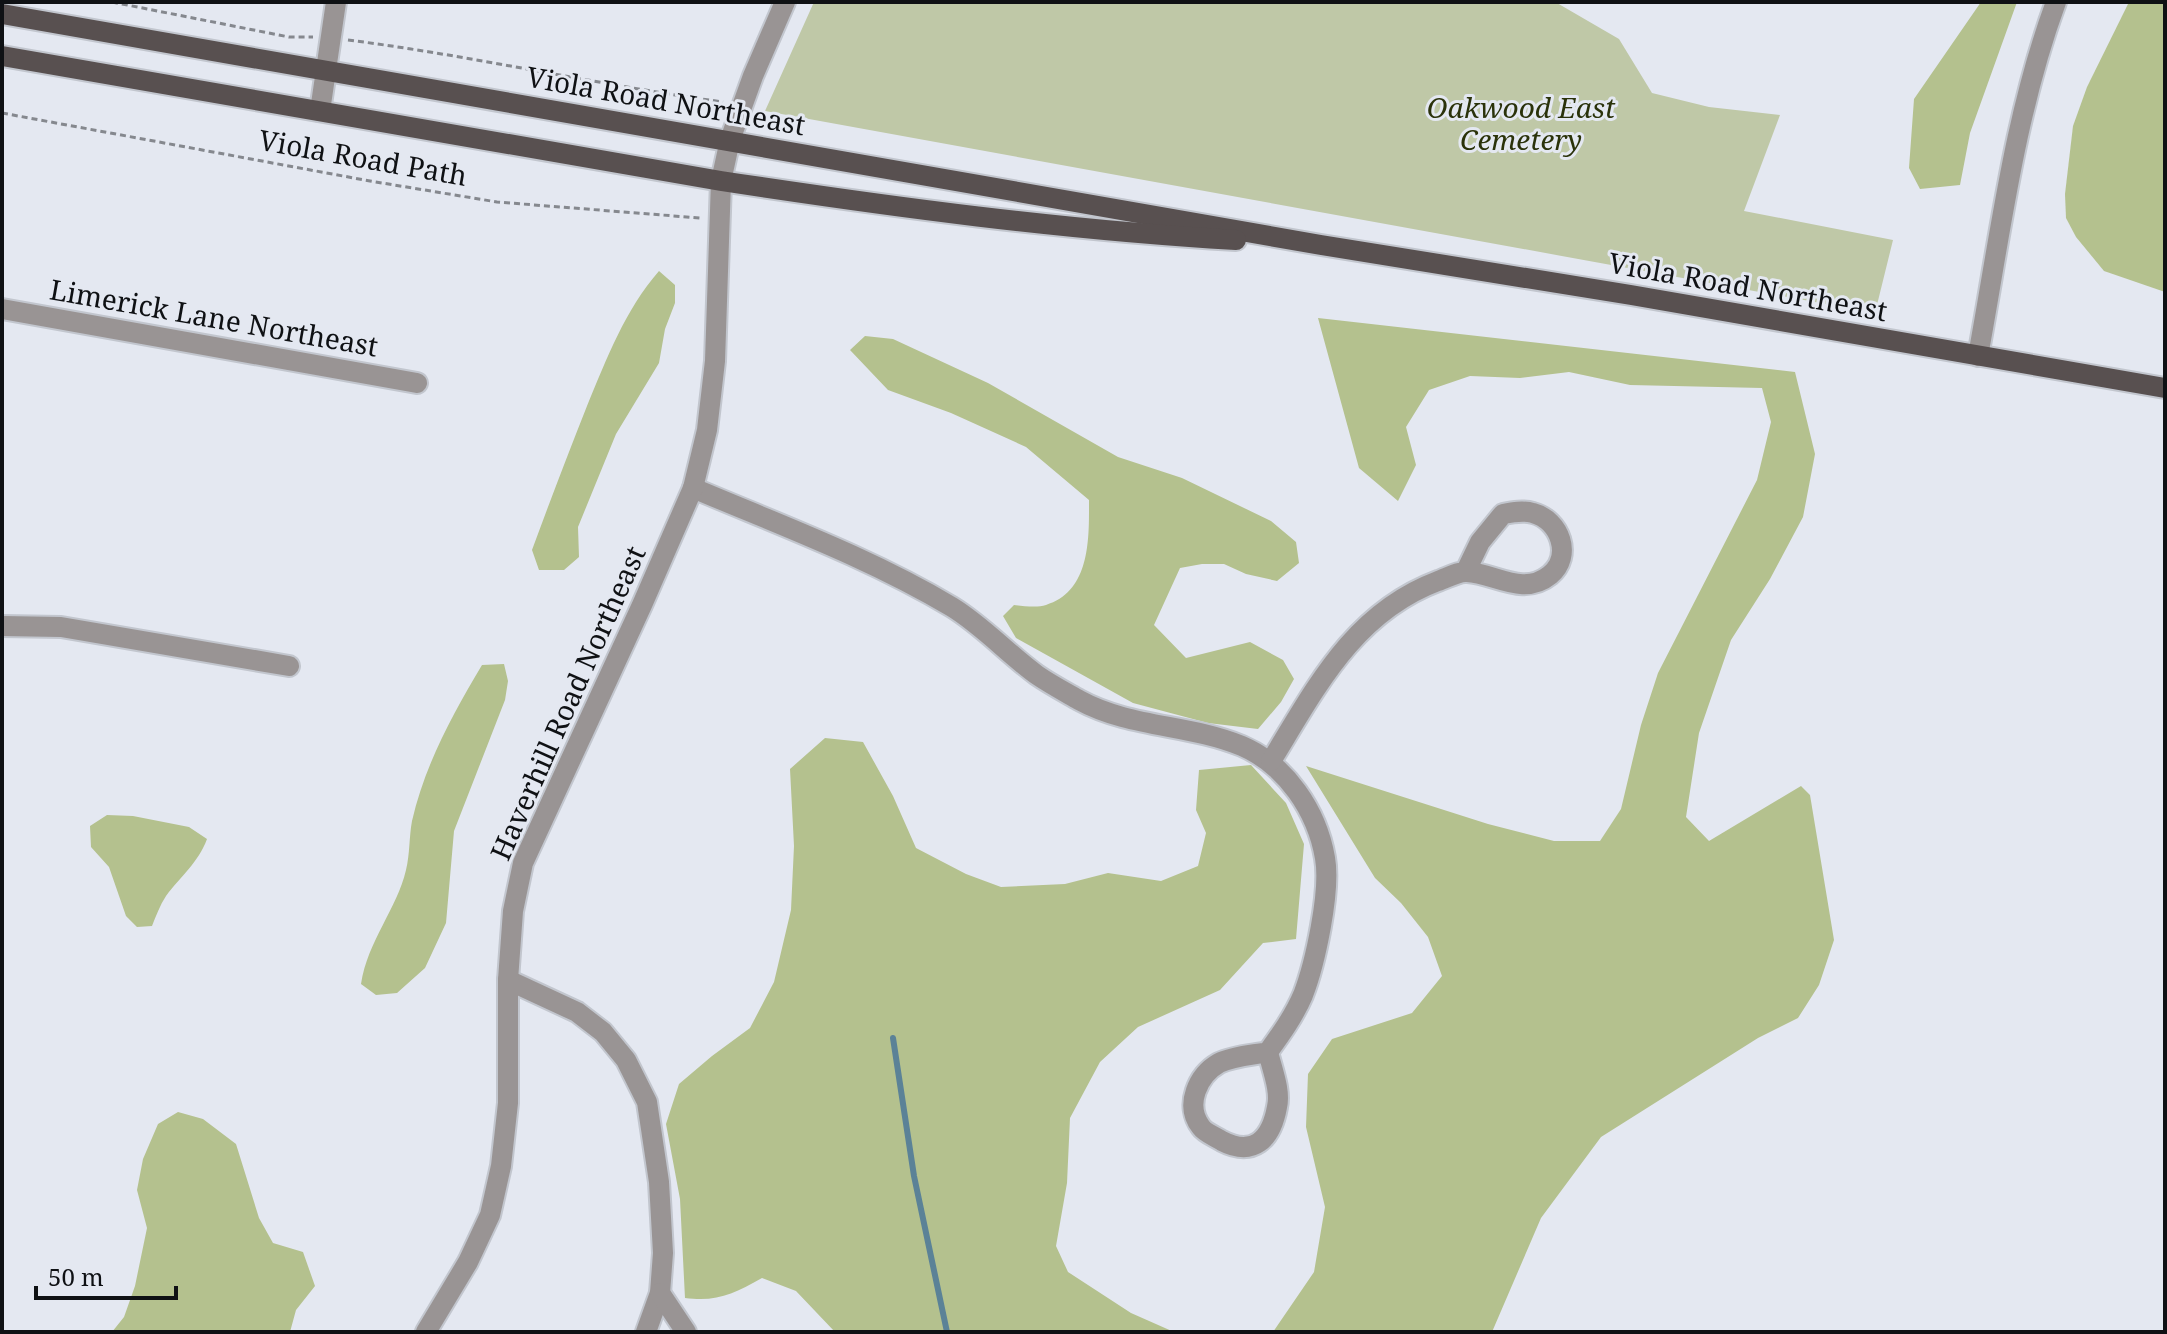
<svg xmlns="http://www.w3.org/2000/svg" width="2167" height="1334" viewBox="0 0 2167 1334" font-family="'Noto Serif',serif">
  <rect width="100%" height="100%" fill="#e4e8f1"/>
  <!-- green -->
  <path fill="#bfc8a7" d="M814,2L1557,3L1619,39L1652,93L1709,107L1780,115L1744,211L1893,240L1875,313L765,111Z"/>
  <!-- forest -->
  <g fill="#b4c18e">
    <path d="M1981,2H2017L1970,133L1960,185L1920,189L1909,168L1914,99Z"/>
    <path d="M2129,2H2165V292L2104,271L2076,237L2066,218L2065,194L2073,126L2087,87Z"/>
    <path d="M659,271L675,285V303L665,329L659,363L616,434L578,527L579,557L564,570H539L532,550C550,501 568,454 587,406C607,358 625,310 659,271Z"/>
    <path d="M1318,318L1795,372L1815,454L1803,517L1770,579L1731,640L1699,733L1686,817L1709,841L1801,786L1810,795L1834,940L1819,985L1798,1018L1758,1038L1601,1137L1541,1218L1492,1332H1273L1314,1272L1325,1207L1306,1127L1308,1074L1332,1039L1412,1013L1442,976L1428,937L1401,903L1375,878L1306,766L1488,824L1554,841H1600L1621,809L1641,725L1658,673L1757,480L1771,422L1762,388L1630,385L1569,372L1520,378L1470,376L1429,390L1406,427L1416,465L1398,501L1359,468Z"/>
    <path d="M865,336L893,339L988,383L1118,457L1182,478L1271,521L1296,542L1299,563L1277,581L1246,574L1224,564H1202L1180,568L1154,625L1186,658L1250,642L1283,660L1294,679L1281,702L1258,729L1208,723L1133,703L1016,638L1003,616L1014,605C1024,606 1037,608 1046,605C1091,591 1089,538 1089,500L1026,447L951,413L888,390L850,350Z"/>
    <path d="M504,664L508,681L505,700L454,831L446,923L425,968L397,993L376,995L361,984C368,940 397,909 406,870C410,854 409,837 412,821C425,764 453,714 482,665Z"/>
    <path d="M825,738L863,742L893,796L916,848L966,874L1001,887L1065,884L1108,873L1161,881L1198,866L1206,833L1196,810L1199,770L1251,765L1286,803L1304,844L1296,939L1263,943L1220,990L1138,1027L1100,1062L1070,1118L1067,1183L1056,1246L1068,1272L1131,1313L1174,1332H835L796,1291L762,1278C733,1294 718,1302 685,1298L680,1199L666,1124L679,1084L712,1056L750,1028L774,982L791,910L794,846L790,769Z"/>
    <path d="M107,815L133,816L189,827L207,839C198,863 181,876 166,896C160,905 156,916 152,926L137,927L126,916L109,867L91,847L90,826Z"/>
    <path d="M178,1112L203,1119L236,1144L259,1218L273,1243L303,1252L315,1286L296,1310L290,1332H112L124,1317L135,1286L147,1228L137,1190L143,1159L158,1124Z"/>
  </g>
  <g fill="none" stroke-linecap="round" stroke-linejoin="round">
    <!-- stream -->
    <path stroke="#5b8297" stroke-width="6" d="M893,1038L914,1176L947,1332"/>
    <!-- minor casing -->
    <g stroke="#c2c6ce" stroke-width="24">
      <g id="minor">
        <path d="M320,111L336,2"/>
        <path d="M2,309L417,383"/>
        <path d="M1978,356C2000,237 2014,116 2056,2"/>
        <path d="M693,488C780,525 870,558 952,607C983,626 1008,654 1037,675C1050,684 1065,692 1079,700C1130,728 1189,724 1242,746C1286,765 1317,811 1325,858C1331,891 1315,964 1303,995C1294,1016 1281,1034 1268,1052C1253,1055 1233,1056 1219,1063C1198,1075 1184,1105 1201,1127C1205,1133 1216,1137 1222,1141C1253,1157 1271,1140 1277,1107C1281,1091 1272,1069 1268,1052"/>
        <path d="M2,626L61,627L289,666"/>
        <path d="M1271,761C1316,688 1353,613 1438,581C1447,578 1459,571 1467,572C1494,573 1523,597 1550,575C1573,556 1560,520 1533,513C1523,510 1513,512 1503,514L1480,542L1466,571"/>
        <path d="M508,980L577,1012L603,1032L626,1060L647,1102L659,1182L663,1253L660,1293L646,1332"/>
        <path d="M660,1293L686,1332"/>
        <path d="M426,1332L468,1262L490,1215L501,1166L508,1103V980L513,911L523,863L642,605L693,488L707,430L715,361L721,181L730,140L753,76L785,2"/>
      </g>
    </g>
    <!-- major casing -->
    <g stroke="#c2c6ce" stroke-width="24">
      <g id="major">
        <path d="M2,14L1321,245L1631,295L2165,388"/>
        <path d="M2,56L721,181C892,207 1063,230 1236,240"/>
      </g>
    </g>
    <!-- path -->
    <g stroke="#85888e" stroke-width="3" stroke-dasharray="6 4" stroke-linecap="butt">
      <path d="M112,2L289,37H313"/>
      <path d="M348,40C474,56 598,85 723,102"/>
      <path d="M2,113L370,181L497,202L700,218"/>
    </g>
    <!-- minor -->
    <use href="#minor" stroke="#999494" stroke-width="20"/>
    <!-- major -->
    <use href="#major" stroke="#585050" stroke-width="20"/>
  </g>
  <g text-anchor="middle" stroke-width="6" stroke-linejoin="round" paint-order="stroke">
    <!-- street labels -->
    <g font-size="28" fill="#0f1114" stroke="#e4e8f1">
      <text transform="translate(666 101) rotate(10)" y="10">Viola Road Northeast</text>
      <text transform="translate(363 158) rotate(10)" y="10">Viola Road Path</text>
      <text transform="translate(1748 287) rotate(10)" y="10">Viola Road Northeast</text>
      <text transform="translate(214 318) rotate(10)" y="10">Limerick Lane Northeast</text>
      <text transform="translate(568 703) rotate(-66)" y="10">Haverhill Road Northeast</text>
    </g>
    <!-- park labels -->
    <g font-size="28" font-style="italic" fill="#2a320a" stroke="#e4e8f1">
      <text x="1521" y="118">Oakwood East<tspan x="1521" dy="32">Cemetery</tspan></text>
    </g>
  </g>
  <!-- border -->
  <rect width="2167" height="1334" fill="none" stroke="#0f1114" stroke-width="8"/>
  <!-- scale -->
  <path d="M36 1286v12h140v-12" fill="none" stroke="#0f1114" stroke-width="4"/>
  <text x="48" y="1286" font-size="24" fill="#0f1114" stroke="#e4e8f1" stroke-width="6" paint-order="stroke">50 m</text>
</svg>
